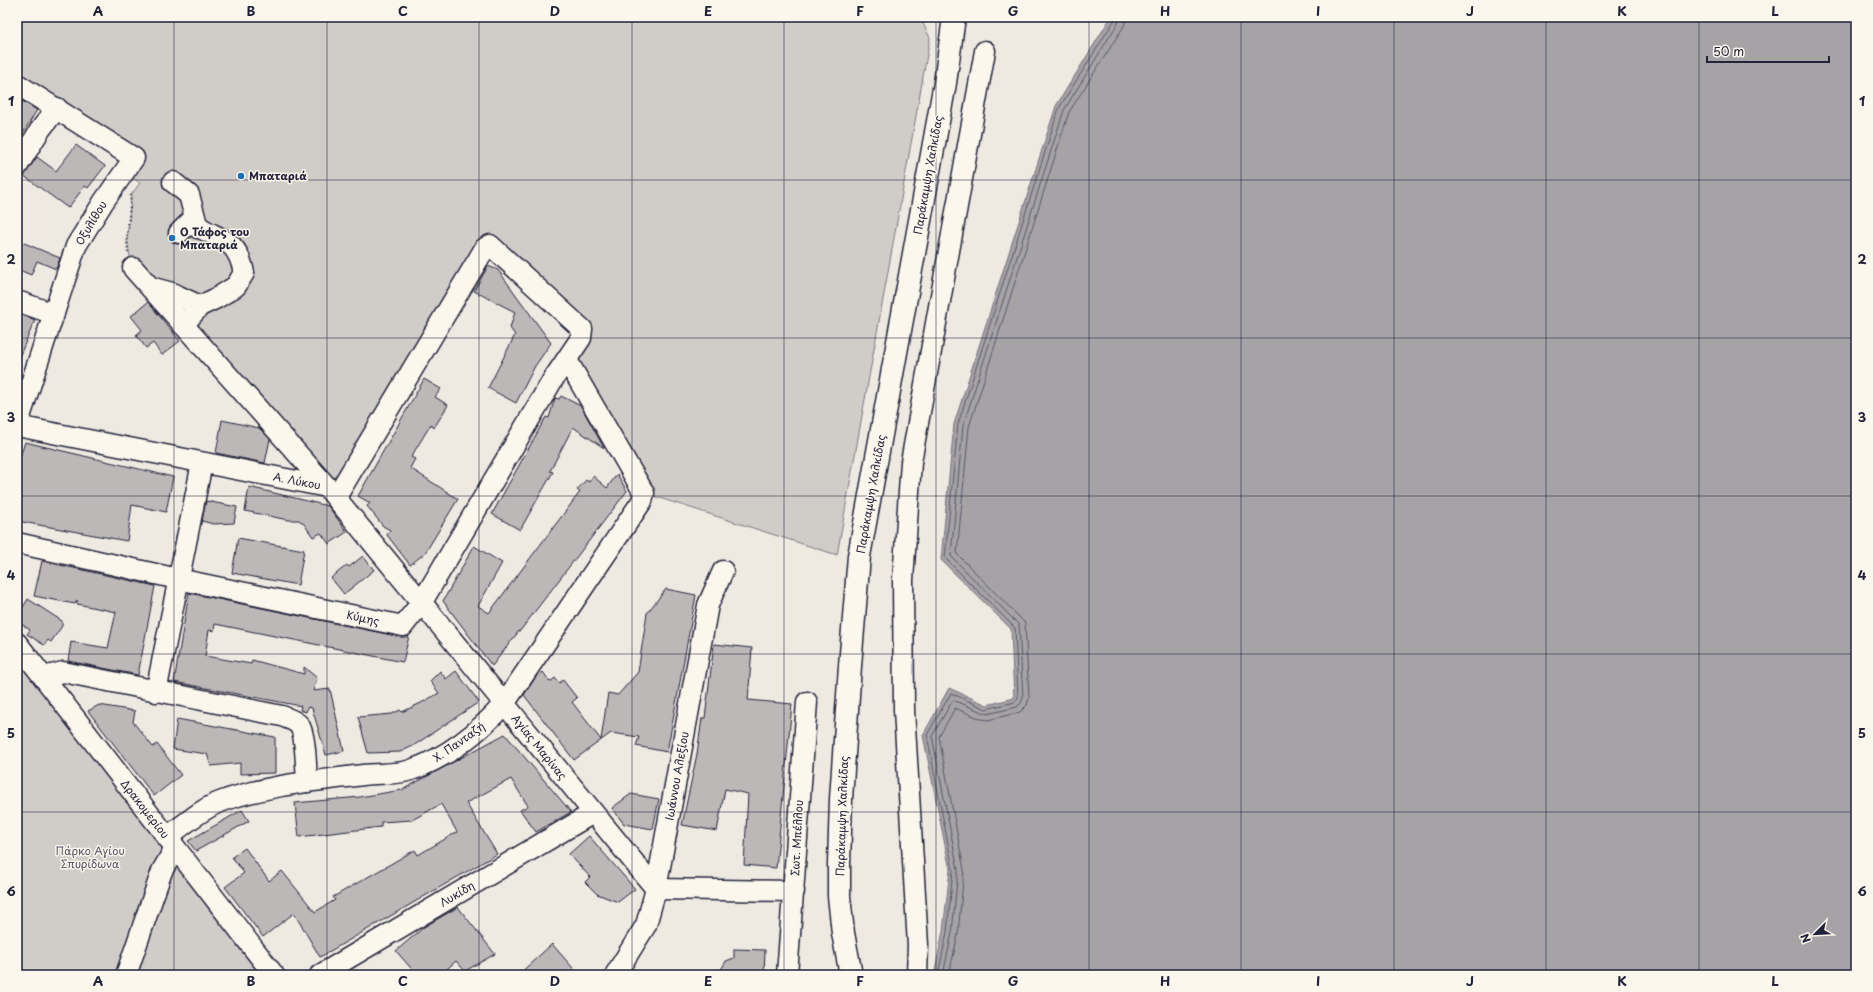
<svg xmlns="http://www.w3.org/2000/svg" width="1873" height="992" viewBox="0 0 1873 992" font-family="'Playpen Sans',sans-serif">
  <rect width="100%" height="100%" fill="#eeeae2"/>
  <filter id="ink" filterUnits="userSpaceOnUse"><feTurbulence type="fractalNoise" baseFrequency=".025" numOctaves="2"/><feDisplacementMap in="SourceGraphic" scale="8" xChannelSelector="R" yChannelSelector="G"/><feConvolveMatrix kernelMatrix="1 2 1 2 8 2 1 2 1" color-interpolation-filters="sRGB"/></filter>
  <g filter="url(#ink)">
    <!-- green -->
    <g fill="#d0cdc9" stroke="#797882">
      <path d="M18,17H920L930,38L837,555L644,493L567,360L581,339L490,245L336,497L131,262L127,240L131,195L140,183L124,171L134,158L17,84Z"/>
      <path d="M17,643L274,975H17Z"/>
    </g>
    <!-- water -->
    <path fill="#a6a3a7" stroke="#716f7c" d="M1111,17H1856V975H934L943,931L950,870L923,735L949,688L987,705L1014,698L1011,629L941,560L954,424L1056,106Z"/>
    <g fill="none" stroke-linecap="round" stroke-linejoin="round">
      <!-- shore -->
      <g stroke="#575666" stroke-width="1">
        <path d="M938,975L947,932L953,870L927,735L951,693L986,709L1015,702L1018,698L1015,628L945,558L958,424L1059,108L1114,21V17"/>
        <path d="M943,975L952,933L958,870L932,736L953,700L987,714L1017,707L1021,703L1023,698L1019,625L951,556L963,426L1064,110L1118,23L1120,17"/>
        <path d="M949,975L958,934L964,870L939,737L955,708L981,719L988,720L1020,712L1027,705L1029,698L1025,623L957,554L969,427L1069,112L1124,26L1126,17"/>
      </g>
    </g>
    <!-- building -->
    <g fill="#bcb8b8" stroke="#22223b">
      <path d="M17,98L37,110L17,143Z"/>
      <path d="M76,145L105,166L88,188L85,186L68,208L24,176L37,157L56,171Z"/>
      <path d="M17,240L60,258L56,269L37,261L31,275L17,269Z"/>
      <path d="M488,266L498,270L551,343L535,366L516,403L488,388L515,335L510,328L515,312L474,291Z"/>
      <path d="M148,302L180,341L162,355L153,343L146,348L136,335L142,330L131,316Z"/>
      <path d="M17,313L35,320L17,362Z"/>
      <path d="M424,379L441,389L435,397L448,405L434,428L431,424L411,457L415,459L410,468L458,499L425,553L410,565L387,535L390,530L383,526L367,506L370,503L358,496Z"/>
      <path d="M561,396L581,406L604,448L573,427L550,471L553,472L520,530L492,514L546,417L549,418L555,398L559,399Z"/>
      <path d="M222,420L259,428L270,439L265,463L216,453Z"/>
      <path d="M25,442L173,477L166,512L132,505L127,541L17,521V466Z"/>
      <path d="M617,474L627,491L520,631H519L492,666L443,601L474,546L502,563L478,606L489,613L580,492L577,490L586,480L589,482L593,476L607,488Z"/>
      <path d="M249,487L328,506L347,532L329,544L321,533L313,537L304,524L299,520H288L245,511Z"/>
      <path d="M206,501L237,507L234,523L213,524L202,521Z"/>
      <path d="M238,538L304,550L298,585L232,573Z"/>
      <path d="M363,556L374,570L344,594L331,578L347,565L349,567Z"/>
      <path d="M42,561L155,586L138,675L68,661L71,642L108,648L116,612L77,604V600L75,604L34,596Z"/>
      <path d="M666,589L696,595L667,752L636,746L639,737L611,733L574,760L524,695L535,678L543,672L550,682L555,678L559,683L563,680L577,698L572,702L601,740L608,693L618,695L638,672L647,613Z"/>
      <path d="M189,593L401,637L409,636L403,662L215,624L214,631L209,630L205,656L251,664L252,660L304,674V667L317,678L313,691L330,689L344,751L326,755L312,708L308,707L306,712L300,710L301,706L174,682Z"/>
      <path d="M28,599L62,621V626L51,642L48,640L44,645L27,634L30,630L17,621V617Z"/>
      <path d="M714,644L752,648L748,700L792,704L776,868L744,865L748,794L725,789L717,831L682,825L697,754L702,718H705Z"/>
      <path d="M440,671L446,679L456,671L479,702L413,746L400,752L368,753L358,717L392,714L400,710L402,712L421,703L439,693L430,681Z"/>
      <path d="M99,705L135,711L133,722L153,747L157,744L181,775L154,796L88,711Z"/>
      <path d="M177,719L275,737V773L240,774V763L211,766L207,754L173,749Z"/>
      <path d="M505,734L571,812L536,832L520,810L528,806L511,779L466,803L497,854L320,957L294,913L263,937L225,887L244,873L232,857L245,848L269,881L282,871L315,912L335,900L333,897L415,850L418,855L457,832L441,804L412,820L381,822V827L299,837L295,803L360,797L402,790Z"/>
      <path d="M631,794L659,799L653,829L624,824L612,808Z"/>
      <path d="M242,810L249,821L196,851L188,841Z"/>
      <path d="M589,836L635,889L618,902L597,894L585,882L590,877L569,854Z"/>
      <path d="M458,907L495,954L465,971L456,961L440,975H417L396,951L424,927Z"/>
      <path d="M552,944L579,975H518Z"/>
      <path d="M734,949L765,950L764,975H718L726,961L734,958Z"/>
    </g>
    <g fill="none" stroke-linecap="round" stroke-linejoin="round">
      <!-- street casing -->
      <g stroke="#22223b" stroke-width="23">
        <g id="street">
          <path d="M17,84L134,158L104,201L76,246L17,426"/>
          <path d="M17,167L40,130L57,108"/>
          <path d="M173,182L189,195L198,228"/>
          <path d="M179,233L191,221C216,242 236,233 244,273L236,286L217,298L200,306L183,325"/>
          <path d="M133,268L327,487"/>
          <path d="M150,287L172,293L200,306"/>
          <path d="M17,301L54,314"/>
          <path d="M17,426L327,487L656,889L794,891"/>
          <path d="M17,543L178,579L403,626L422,602L552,381L581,338L582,329L490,245L485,248L336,497"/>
          <path d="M17,643L274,975"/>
          <path d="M44,677L63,672L282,716C288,719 295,720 299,725C306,734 306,770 307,782"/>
          <path d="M156,692L202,463"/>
          <path d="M167,837C184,825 201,809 220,802C266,785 315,781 363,775C379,773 397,775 411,770C447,758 480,731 504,704L642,501L644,493L567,360"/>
          <path d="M126,975L162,871L175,848"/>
          <path d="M320,975L593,813"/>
          <path d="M615,975L646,925L656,889L708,605L723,571"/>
          <path d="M787,975L807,702"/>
          <path d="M917,975L918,945L904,710L903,580L911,462L985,51"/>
        </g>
      </g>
      <!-- primary casing -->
      <g stroke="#22223b" stroke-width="25">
        <path id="primary" d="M851,975L843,933L839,896V864L841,799L850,666L859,556L945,83L954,17"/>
      </g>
      <!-- path -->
      <path stroke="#22223b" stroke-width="2.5" stroke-dasharray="1 3" stroke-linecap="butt" d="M128,252L127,240L131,195"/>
      <!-- street -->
      <use href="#street" stroke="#fbf7ec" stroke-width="20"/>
      <!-- primary -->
      <use href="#primary" stroke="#fbf7ec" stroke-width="22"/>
    </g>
  </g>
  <!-- grid -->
  <path fill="none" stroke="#22223b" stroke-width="1" stroke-opacity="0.55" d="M174,17V975M327,17V975M479,17V975M632,17V975M784,17V975M936,17V975M1089,17V975M1241,17V975M1394,17V975M1546,17V975M1699,17V975M17,180H1856M17,338H1856M17,496H1856M17,654H1856M17,812H1856"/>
  <!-- markers -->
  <g fill="#1f6fb2" stroke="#fbf7ec" stroke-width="1.5">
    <circle cx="241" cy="176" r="4"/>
    <circle cx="172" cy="238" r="4"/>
  </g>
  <g text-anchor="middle" stroke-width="3" stroke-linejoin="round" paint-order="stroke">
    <!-- street labels -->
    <g font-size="11" fill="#22223b" stroke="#fbf7ec">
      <text transform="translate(928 175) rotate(-80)" y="4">Παράκαμψη Χαλκίδας</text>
      <text transform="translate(91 223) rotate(-59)" y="4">Οξυλίθου</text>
      <text transform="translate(297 481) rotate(11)" y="4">Α. Λύκου</text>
      <text transform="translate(871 494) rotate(-80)" y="4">Παράκαμψη Χαλκίδας</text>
      <text transform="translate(363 618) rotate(12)" y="4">Κύμης</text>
      <text transform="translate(459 742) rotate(-35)" y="4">Χ. Πανταζή</text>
      <text transform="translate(539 747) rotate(51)" y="4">Αγίας Μαρίνας</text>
      <text transform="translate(677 776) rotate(-80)" y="4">Ιωάννου Αλεξίου</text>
      <text transform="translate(145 809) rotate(52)" y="4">Δρακομερίου</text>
      <text transform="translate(842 816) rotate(-88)" y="4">Παράκαμψη Χαλκίδας</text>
      <text transform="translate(797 838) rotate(-87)" y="4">Σωτ. Μπέλλου</text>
      <text transform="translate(457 894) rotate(-31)" y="4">Λυκίδη</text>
    </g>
    <!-- poi labels -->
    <g font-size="11" font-weight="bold" fill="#22223b" stroke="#fbf7ec" text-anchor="start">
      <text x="249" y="180">Μπαταριά</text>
      <text x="180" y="236">Ο Τάφος του<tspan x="180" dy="13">Μπαταριά</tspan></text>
    </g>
    <!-- park labels -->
    <g font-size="11" fill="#565566" stroke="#fbf7ec">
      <text x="90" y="855">Πάρκο Αγίου<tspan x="90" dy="13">Σπυρίδωνα</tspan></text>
    </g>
  </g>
  <!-- margin -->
  <rect width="1873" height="992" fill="none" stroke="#fbf7ec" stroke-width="44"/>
  <!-- north arrow -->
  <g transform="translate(1815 934) rotate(246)" stroke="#fbf7ec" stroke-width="3" paint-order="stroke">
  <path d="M0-3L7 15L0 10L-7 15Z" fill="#22223b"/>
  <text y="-6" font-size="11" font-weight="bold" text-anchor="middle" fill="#22223b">N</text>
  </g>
  <!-- scale -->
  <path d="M1707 56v6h122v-6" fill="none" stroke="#22223b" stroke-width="2"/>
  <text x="1713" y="56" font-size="12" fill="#22223b" stroke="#fbf7ec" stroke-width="3" paint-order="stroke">50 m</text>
  <rect x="22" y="22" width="1829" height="948" fill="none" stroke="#22223b" stroke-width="1.5"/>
  <g font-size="13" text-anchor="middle" font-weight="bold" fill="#22223b">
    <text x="98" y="16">A</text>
    <text x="251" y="16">B</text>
    <text x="403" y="16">C</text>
    <text x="555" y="16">D</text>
    <text x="708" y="16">E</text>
    <text x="860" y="16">F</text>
    <text x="1013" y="16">G</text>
    <text x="1165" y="16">H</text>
    <text x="1318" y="16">I</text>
    <text x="1470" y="16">J</text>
    <text x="1622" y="16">K</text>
    <text x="1775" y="16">L</text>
    <text x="11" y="106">1</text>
    <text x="1862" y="106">1</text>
    <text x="11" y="264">2</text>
    <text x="1862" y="264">2</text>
    <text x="11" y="422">3</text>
    <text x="1862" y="422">3</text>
    <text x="11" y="580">4</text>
    <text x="1862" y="580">4</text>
    <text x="11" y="738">5</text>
    <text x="1862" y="738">5</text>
    <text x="11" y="896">6</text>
    <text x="1862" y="896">6</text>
    <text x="98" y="986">A</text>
    <text x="251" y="986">B</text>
    <text x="403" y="986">C</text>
    <text x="555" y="986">D</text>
    <text x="708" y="986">E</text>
    <text x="860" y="986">F</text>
    <text x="1013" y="986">G</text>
    <text x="1165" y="986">H</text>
    <text x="1318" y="986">I</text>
    <text x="1470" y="986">J</text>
    <text x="1622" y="986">K</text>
    <text x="1775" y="986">L</text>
  </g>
</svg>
